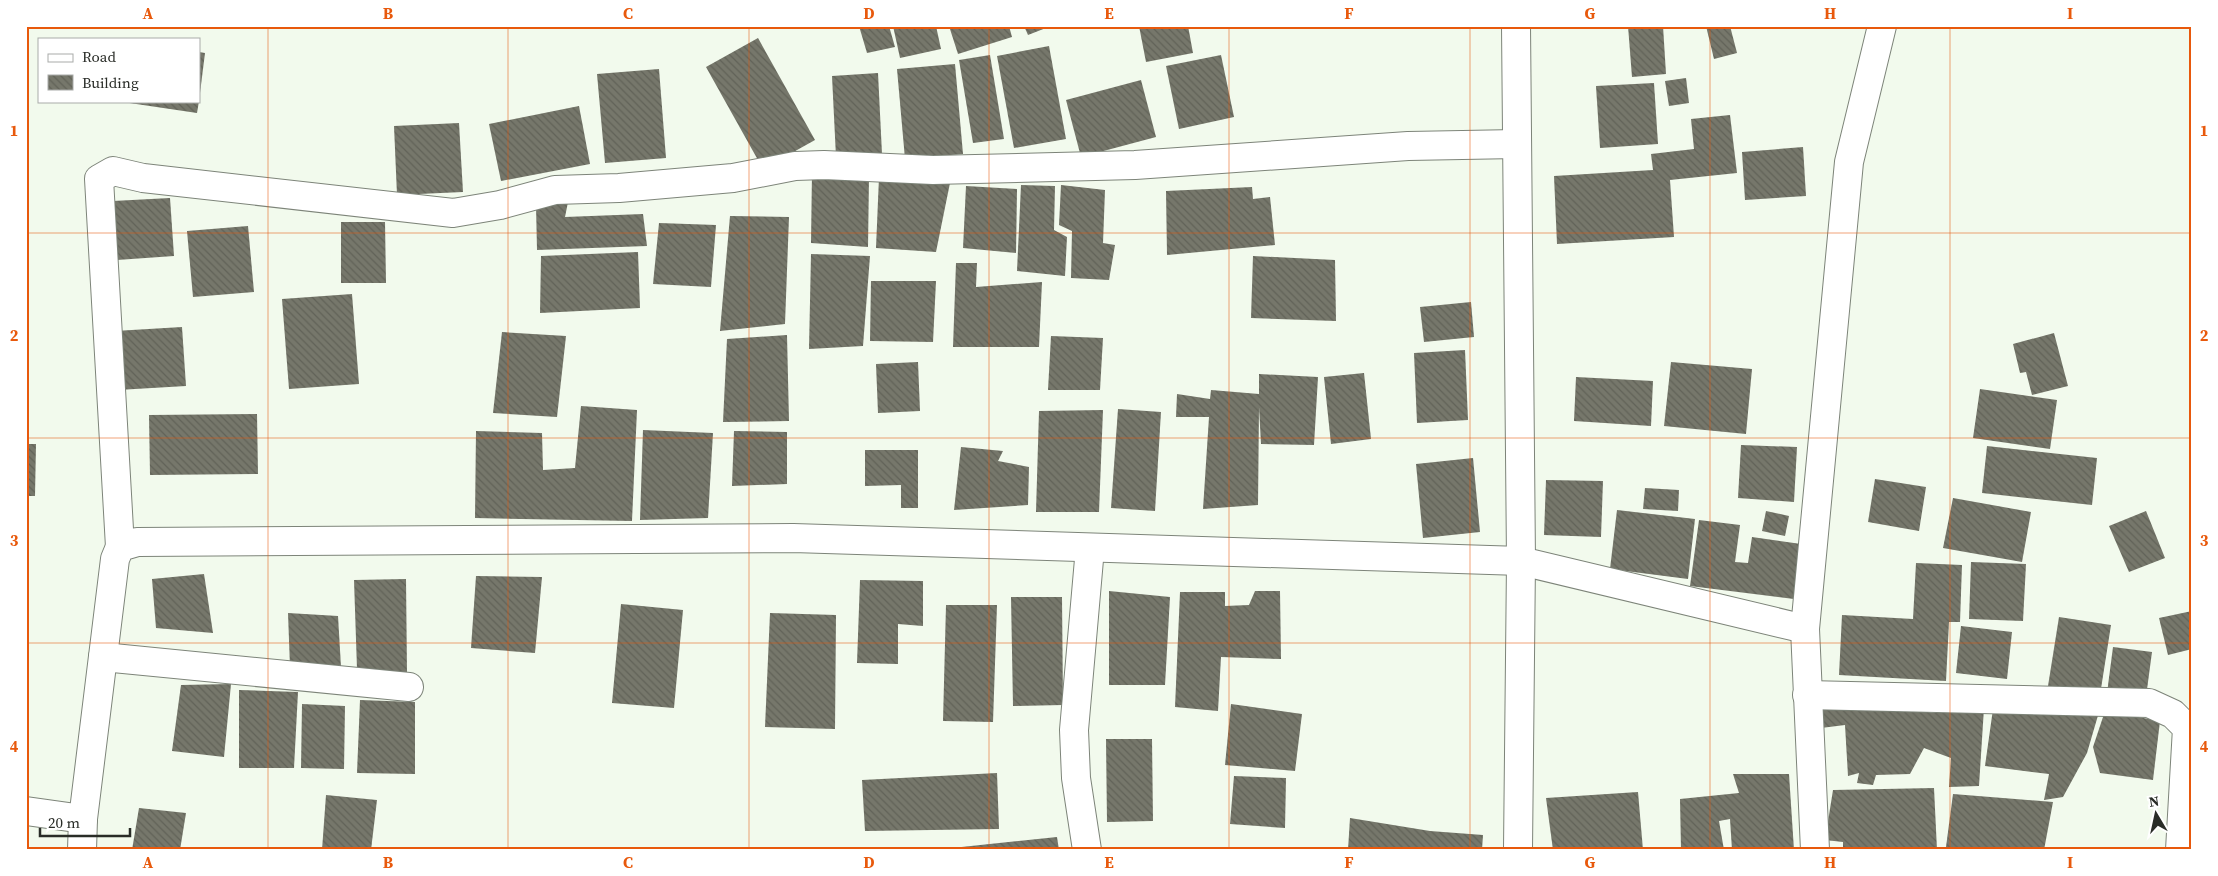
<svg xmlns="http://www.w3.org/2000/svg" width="2218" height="876" viewBox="0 0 2218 876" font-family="'Source Serif 4',serif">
  <defs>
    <pattern id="building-back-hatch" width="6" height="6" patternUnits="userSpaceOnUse" patternTransform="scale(1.25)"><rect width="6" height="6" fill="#76776b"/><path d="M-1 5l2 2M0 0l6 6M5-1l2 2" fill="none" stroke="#616258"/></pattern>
  </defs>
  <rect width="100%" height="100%" fill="#f2faed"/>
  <!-- building -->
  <g fill="url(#building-back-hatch)">
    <path d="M859,26H889L895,47L867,53Z"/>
    <path d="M893,26H936L941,49L900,58Z"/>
    <path d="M949,26H1009L1012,37L958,54Z"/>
    <path d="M1024,26H1051L1028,35Z"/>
    <path d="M1139,26H1188L1193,53L1146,62Z"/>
    <path d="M1628,26H1663L1666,74L1632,77Z"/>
    <path d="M1706,26H1730L1737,53L1714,59Z"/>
    <path d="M758,38L815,140L763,169L706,67Z"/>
    <path d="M1049,46L1066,139L1014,148L997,56Z"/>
    <path d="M199,52L205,53L200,93H199Z"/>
    <path d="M990,55L1004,139L973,143L959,60Z"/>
    <path d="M1221,55L1234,117L1179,129L1166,66Z"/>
    <path d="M955,64L963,154L905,159L897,69Z"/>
    <path d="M659,69L666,158L605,163L597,74Z"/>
    <path d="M878,73L882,154L836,157L832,76Z"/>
    <path d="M1686,78L1689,103L1669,106L1665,81Z"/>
    <path d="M1141,80L1156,137L1081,157L1066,100Z"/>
    <path d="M1654,83L1658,144L1600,148L1596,86Z"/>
    <path d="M116,101H199L197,113Z"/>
    <path d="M579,106L590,164L501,181L489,124Z"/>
    <path d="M1730,115L1737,173L1670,180L1674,237L1557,244L1554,176L1653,170L1651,154L1694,149L1691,119Z"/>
    <path d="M459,123L463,192L397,195L394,126Z"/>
    <path d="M1803,147L1806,196L1745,200L1742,152Z"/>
    <path d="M812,172L869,177L868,247L811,243Z"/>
    <path d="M879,177L951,178L936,252L876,248Z"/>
    <path d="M1021,185L1055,186L1054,230L1067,237L1065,276L1017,271Z"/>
    <path d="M1061,185L1105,190L1103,243L1115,245L1109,280L1071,278L1072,231L1059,225Z"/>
    <path d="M966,186L1017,189L1016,253L963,248Z"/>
    <path d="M1252,187L1253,199L1270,197L1275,245L1167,255L1166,191Z"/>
    <path d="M170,198L174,256L117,260L113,201Z"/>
    <path d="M568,202L565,217L643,214L647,246L537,250L536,205Z"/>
    <path d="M730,216L789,217L785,324L720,331Z"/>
    <path d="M341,222H385L386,283H341Z"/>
    <path d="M659,223L716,225L711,287L653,284Z"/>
    <path d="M248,226L254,292L193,297L187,231Z"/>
    <path d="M638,252L640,308L540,313L541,256Z"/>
    <path d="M811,254L870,256L863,346L809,349Z"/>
    <path d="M1253,256L1335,260L1336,321L1251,318Z"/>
    <path d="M956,263H977L976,287L1042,282L1039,347H953Z"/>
    <path d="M871,281H936L933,342L870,341Z"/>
    <path d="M352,294L359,384L289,389L282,299Z"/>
    <path d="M1471,302L1474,337L1424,342L1420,307Z"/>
    <path d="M182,327L186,386L118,390L115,331Z"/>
    <path d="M502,332L566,336L557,417L493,413Z"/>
    <path d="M2054,333L2068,386L2032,395L2026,372L2020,373L2013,344Z"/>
    <path d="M787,335L789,421L723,422L727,339Z"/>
    <path d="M1051,336L1103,338L1100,390H1048Z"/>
    <path d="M1465,350L1468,420L1417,423L1414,353Z"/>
    <path d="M918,362L920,411L878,413L876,364Z"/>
    <path d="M1671,362L1752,369L1746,434L1664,426Z"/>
    <path d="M1364,373L1371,439L1331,444L1324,377Z"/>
    <path d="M1259,374L1318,377L1314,445L1261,444L1259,407L1258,505L1203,509L1209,417H1176L1177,394L1210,399L1211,390L1259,394Z"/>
    <path d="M1576,377L1653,381L1651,426L1574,421Z"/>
    <path d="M1980,389L2057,400L2050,449L1973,438Z"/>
    <path d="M581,406L637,410L632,521L475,518L476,431L542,433L543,470L575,468Z"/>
    <path d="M1118,409L1161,412L1155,511L1111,508Z"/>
    <path d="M1103,410L1099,512H1036L1039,411Z"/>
    <path d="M257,414L258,474L150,475L149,415Z"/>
    <path d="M643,430L713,433L708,518L640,520Z"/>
    <path d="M734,431L787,432V484L732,486Z"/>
    <path d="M26,444H36L35,496H26Z"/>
    <path d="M1741,445L1797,447L1794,502L1738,498Z"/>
    <path d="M1987,446L2097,458L2092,505L1982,493Z"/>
    <path d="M961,447L1003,451L998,461L1029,467L1028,505L954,510Z"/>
    <path d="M865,450H918V508H901V485L865,486Z"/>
    <path d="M1473,458L1480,532L1423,538L1416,464Z"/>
    <path d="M1875,479L1926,487L1919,531L1868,522Z"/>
    <path d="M1546,480L1603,481L1601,537L1544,535Z"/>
    <path d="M1645,488L1679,490L1678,511L1643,509Z"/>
    <path d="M1953,498L2031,512L2022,562L1943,548Z"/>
    <path d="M1617,510L1695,519L1688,579L1610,569Z"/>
    <path d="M1766,511L1789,516L1785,536L1762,531Z"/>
    <path d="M2146,511L2165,558L2129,572L2109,526Z"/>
    <path d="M1699,520L1740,525L1735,562L1748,563L1752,537L1801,544L1794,599L1690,586Z"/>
    <path d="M1971,562L2026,564L2023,621L1969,619Z"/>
    <path d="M1916,563L1962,565L1960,622H1949L1946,681L1839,675L1842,615L1913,619Z"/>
    <path d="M204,574L213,633L156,628L152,579Z"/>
    <path d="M476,576L542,577L535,653L471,648Z"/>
    <path d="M406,579L407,673L357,669L354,580Z"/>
    <path d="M860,580L923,581V626L898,624V664L857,663Z"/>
    <path d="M1109,591L1170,597L1165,685H1109Z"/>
    <path d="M1255,591H1280L1281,659L1221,657L1218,711L1175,707L1180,592H1225V606L1249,605Z"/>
    <path d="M1011,597H1062L1063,705L1013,706Z"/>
    <path d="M621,604L683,610L674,708L612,703Z"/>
    <path d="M946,605H997L993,722L943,721Z"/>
    <path d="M2192,611V649L2168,655L2159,618Z"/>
    <path d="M288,613L338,616L341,667H290Z"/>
    <path d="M770,613L836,615L835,729L765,727Z"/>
    <path d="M2059,617L2111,625L2100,695L2048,686Z"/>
    <path d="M1961,626L2012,632L2007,679L1956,673Z"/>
    <path d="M2113,647L2152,652L2146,697L2107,693Z"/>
    <path d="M231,684L224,757L172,751L181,685Z"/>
    <path d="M239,690L298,692L294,768H239Z"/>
    <path d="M1823,698L1897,705L1932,713L1984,708L1979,786L1949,787L1951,758L1924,748L1910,774L1876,775L1873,785L1857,783L1859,773L1848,776L1845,725L1821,728Z"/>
    <path d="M360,700L415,702V774L357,773Z"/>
    <path d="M302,704L345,706L344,769L301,768Z"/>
    <path d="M1231,704L1302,714L1295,771L1225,765Z"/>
    <path d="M1993,709L2099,712L2087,753L2063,797L2044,800L2049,774L1985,766Z"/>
    <path d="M2105,711L2160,721L2153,780L2100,773L2093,747Z"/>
    <path d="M1106,739H1152L1153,821L1107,822Z"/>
    <path d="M997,773L999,829L865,831L862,780Z"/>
    <path d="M1733,774H1789L1794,850H1732L1730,819L1719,821L1724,850H1681L1680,799L1739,793Z"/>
    <path d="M1234,776L1286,778L1285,828L1230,824Z"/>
    <path d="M1934,788L1937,850H1843V842L1825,840L1833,790Z"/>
    <path d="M1638,792L1643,850H1553L1546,798Z"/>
    <path d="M1953,794L2053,802L2044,850L1946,847Z"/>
    <path d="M326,795L377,800L371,850H322Z"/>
    <path d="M139,808L186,813L180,850H132Z"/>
    <path d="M1350,818L1430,831L1483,835L1482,850H1348Z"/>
    <path d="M1057,837L1059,850H952V848Z"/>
  </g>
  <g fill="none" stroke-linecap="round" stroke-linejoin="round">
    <!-- street casing -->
    <g stroke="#7d8479" stroke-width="30">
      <g id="street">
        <path d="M1516,26L1521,561L1518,850"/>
        <path d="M120,547L99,179L113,171L143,178L453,213L500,205L555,190L619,188L733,178L795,166L824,165L933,170L1135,165L1408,146L1517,144"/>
        <path d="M1805,629L1849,162L1882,26"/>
        <path d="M103,657L409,687"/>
        <path d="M1807,695L2149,703L2173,714L2187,728L2180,850"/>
        <path d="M26,811L83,819"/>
        <path d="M82,850L83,819L115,559L120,547L137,542L793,538L1521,561L1805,629L1815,850"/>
        <path d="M1087,850L1076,778L1074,730L1090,548"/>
      </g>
    </g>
    <!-- street -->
    <use href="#street" stroke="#fff" stroke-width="28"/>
  </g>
  <!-- grid -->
  <path fill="none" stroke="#e8590c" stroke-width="1" stroke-opacity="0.55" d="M268,26V850M508,26V850M749,26V850M989,26V850M1229,26V850M1470,26V850M1710,26V850M1950,26V850M26,233H2192M26,438H2192M26,643H2192"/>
  <!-- border -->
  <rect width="2218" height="876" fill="none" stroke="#ffffff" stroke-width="55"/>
  <!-- legend -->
  <rect x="38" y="38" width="162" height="65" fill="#ffffff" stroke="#a9aba9"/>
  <rect x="48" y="54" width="25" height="8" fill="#ffffff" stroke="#a9aba9"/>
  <text x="82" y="62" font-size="15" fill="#292c27">Road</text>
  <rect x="48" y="75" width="25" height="15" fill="url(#building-back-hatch)" stroke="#a9aba9"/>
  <text x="82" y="88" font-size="15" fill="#292c27">Building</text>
  <!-- north arrow -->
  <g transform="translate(2156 814) rotate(351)" stroke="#ffffff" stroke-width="4" paint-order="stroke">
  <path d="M0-4L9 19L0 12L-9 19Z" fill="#292c27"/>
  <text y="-8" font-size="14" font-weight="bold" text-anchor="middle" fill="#292c27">N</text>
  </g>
  <!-- scale -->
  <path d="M40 828v8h90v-8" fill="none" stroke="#292c27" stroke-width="2.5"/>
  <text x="48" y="828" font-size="15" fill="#292c27" stroke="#ffffff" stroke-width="4" paint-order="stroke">20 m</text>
  <rect x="28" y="28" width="2162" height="820" fill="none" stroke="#e8590c" stroke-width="2"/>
  <g font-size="16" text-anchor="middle" font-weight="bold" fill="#e8590c">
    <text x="148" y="19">A</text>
    <text x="388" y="19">B</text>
    <text x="628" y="19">C</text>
    <text x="869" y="19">D</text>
    <text x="1109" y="19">E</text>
    <text x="1349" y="19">F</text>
    <text x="1590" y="19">G</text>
    <text x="1830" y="19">H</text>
    <text x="2070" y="19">I</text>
    <text x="14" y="136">1</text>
    <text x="2204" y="136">1</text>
    <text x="14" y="341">2</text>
    <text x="2204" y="341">2</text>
    <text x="14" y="546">3</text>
    <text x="2204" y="546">3</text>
    <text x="14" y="752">4</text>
    <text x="2204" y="752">4</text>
    <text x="148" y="868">A</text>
    <text x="388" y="868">B</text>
    <text x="628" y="868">C</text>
    <text x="869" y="868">D</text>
    <text x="1109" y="868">E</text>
    <text x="1349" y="868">F</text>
    <text x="1590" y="868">G</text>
    <text x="1830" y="868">H</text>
    <text x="2070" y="868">I</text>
  </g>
</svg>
